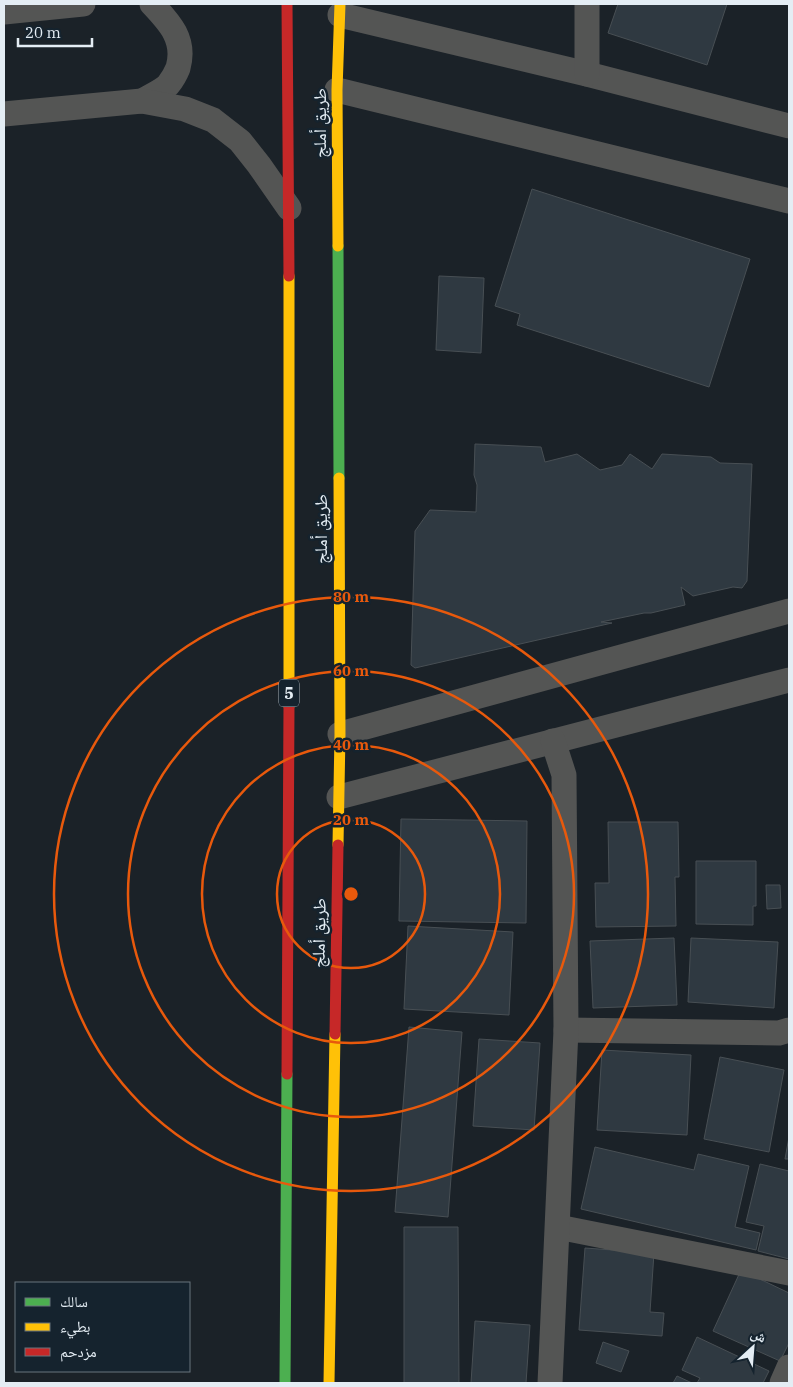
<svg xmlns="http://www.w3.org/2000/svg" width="793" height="1387" viewBox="0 0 793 1387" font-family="'IBM Plex Serif','Noto Naskh Arabic',serif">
  <rect width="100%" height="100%" fill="#1b2228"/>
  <!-- building -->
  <g fill="#2f3941" stroke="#484f54">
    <path d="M618,4H727L707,65L608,33Z"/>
    <path d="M532,189L750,259L709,387L517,325L520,314L495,306Z"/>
    <path d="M439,276L484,278L481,353L436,350Z"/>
    <path d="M475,444L541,447L545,462L577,454L600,470L622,465L630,454L652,469L662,454L711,457L720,463L752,464L747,581L742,588L733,587L693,596L681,587L685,605L651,613H644L601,622L612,623L415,668L411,665L415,531L430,510L476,512L477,485L474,475Z"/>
    <path d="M401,819L527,821L526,923L399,921Z"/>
    <path d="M608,822H678L679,877H675L676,926L596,927L595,883H609Z"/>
    <path d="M696,861H756V906H753V925L696,924Z"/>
    <path d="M766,885H780L781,908L767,909Z"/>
    <path d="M408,926L513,932L509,1015L404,1009Z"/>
    <path d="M674,938L677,1005L593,1008L590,941Z"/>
    <path d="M691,938L778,942L774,1008L688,1002Z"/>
    <path d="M409,1027L462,1032L448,1217L395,1212Z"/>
    <path d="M479,1039L540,1043L534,1130L473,1126Z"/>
    <path d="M602,1050L691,1055L687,1135L597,1130Z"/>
    <path d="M720,1057L784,1070L769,1152L704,1139Z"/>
    <path d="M789,1137V1159H785Z"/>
    <path d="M595,1147L694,1170L698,1154L749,1166L735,1227L760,1233L756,1250L581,1209Z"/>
    <path d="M760,1164L789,1171V1259L758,1251L764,1226L746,1222Z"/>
    <path d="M404,1227H458L459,1383H404Z"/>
    <path d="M585,1248L654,1253L650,1312L664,1313L662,1336L579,1330Z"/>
    <path d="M741,1270L789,1293V1343L780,1361L713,1331Z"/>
    <path d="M475,1321L530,1325L526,1383H471Z"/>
    <path d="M697,1337L769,1371L763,1383H697L700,1378L682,1370Z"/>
    <path d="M603,1342L629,1351L621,1372L596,1363Z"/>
    <path d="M677,1376L692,1383H673Z"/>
  </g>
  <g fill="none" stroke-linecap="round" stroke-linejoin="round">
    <!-- street -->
    <g stroke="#545554" stroke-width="25">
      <path d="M4,12L83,4"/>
      <path d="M340,15L587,74L789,126"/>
      <path d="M587,74V4"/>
      <path d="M337,90L789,201"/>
      <path d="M142,101C150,96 162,91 168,85C172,80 176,73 178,68C186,40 170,23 152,4"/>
      <path d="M4,114L142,101L185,109L213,120L240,141L259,165L289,208"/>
      <path d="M340,734L789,611"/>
      <path d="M339,797L789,680"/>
      <path d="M566,1030L779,1033L789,1030"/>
      <path d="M558,1227L789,1273"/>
      <path d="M550,1383L566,1030L564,775L553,741"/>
      <path d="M782,1383L789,1367"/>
    </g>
    <!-- fast -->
    <g stroke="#4caf50" stroke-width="11">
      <path d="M338,246L339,478"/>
      <path d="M285,1383L287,1074"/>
    </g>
    <!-- slow -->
    <g stroke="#ffc107" stroke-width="11">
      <path d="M338,246L337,90L340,4"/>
      <path d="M289,276V706"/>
      <path d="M338,845L340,734L339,478"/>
      <path d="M329,1383L335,1034"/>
    </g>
    <!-- jam -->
    <g stroke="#c62828" stroke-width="11">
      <path d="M287,4L289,276"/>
      <path d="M335,1034L338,845"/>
      <path d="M287,1074L289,706"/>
    </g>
  </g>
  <!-- distance rings -->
  <g fill="none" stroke="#e8590c" stroke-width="2.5">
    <circle cx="351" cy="894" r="74"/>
    <circle cx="351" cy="894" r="149"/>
    <circle cx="351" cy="894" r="223"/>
    <circle cx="351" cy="894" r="297"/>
  </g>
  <g text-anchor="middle" stroke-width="5" stroke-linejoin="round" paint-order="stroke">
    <!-- shield labels -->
    <rect fill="#15232e" stroke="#a6b0b9" stroke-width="1" x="279" y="679.5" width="20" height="27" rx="4"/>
    <g font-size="16" font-weight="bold" fill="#e4edf4">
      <text x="289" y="699">5</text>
    </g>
    <!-- street labels -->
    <g font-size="18" fill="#e4edf4" stroke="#15232e">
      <text transform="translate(320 123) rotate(-90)" y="6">طريق أملج</text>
      <text transform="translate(321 529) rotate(-90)" y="6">طريق أملج</text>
      <text transform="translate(319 933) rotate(-89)" y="6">طريق أملج</text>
    </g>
  </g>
  <circle cx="351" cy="894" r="8" fill="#e8590c" stroke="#15232e" stroke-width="2.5"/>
  <g font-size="15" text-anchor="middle" font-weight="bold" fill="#e8590c" stroke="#15232e" stroke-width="5" stroke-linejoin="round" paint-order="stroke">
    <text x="351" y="602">80 m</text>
    <text x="351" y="676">60 m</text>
    <text x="351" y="750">40 m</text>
    <text x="351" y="825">20 m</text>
  </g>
  <!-- border -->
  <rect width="793" height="1387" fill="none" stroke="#e4edf4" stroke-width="10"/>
  <!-- legend -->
  <rect x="15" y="1282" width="175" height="90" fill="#15232e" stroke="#68747d"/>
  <rect x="25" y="1298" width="25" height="8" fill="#4caf50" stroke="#68747d"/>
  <text x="60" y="1307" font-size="15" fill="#e4edf4">سالك</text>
  <rect x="25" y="1323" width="25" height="8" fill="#ffc107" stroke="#68747d"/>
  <text x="60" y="1332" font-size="15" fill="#e4edf4">بطيء</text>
  <rect x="25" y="1348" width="25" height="8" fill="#c62828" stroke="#68747d"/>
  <text x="60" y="1357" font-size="15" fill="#e4edf4">مزدحم</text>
  <!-- north arrow -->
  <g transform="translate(753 1347) rotate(26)" stroke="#15232e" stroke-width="4" paint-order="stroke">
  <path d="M0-4L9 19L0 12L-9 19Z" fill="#e4edf4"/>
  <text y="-8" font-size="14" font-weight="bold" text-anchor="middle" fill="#e4edf4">ش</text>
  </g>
  <!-- scale -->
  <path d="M18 38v8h74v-8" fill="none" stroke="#e4edf4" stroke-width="2.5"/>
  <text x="25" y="38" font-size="15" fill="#e4edf4" stroke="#15232e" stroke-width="4" paint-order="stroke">20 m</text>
</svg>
